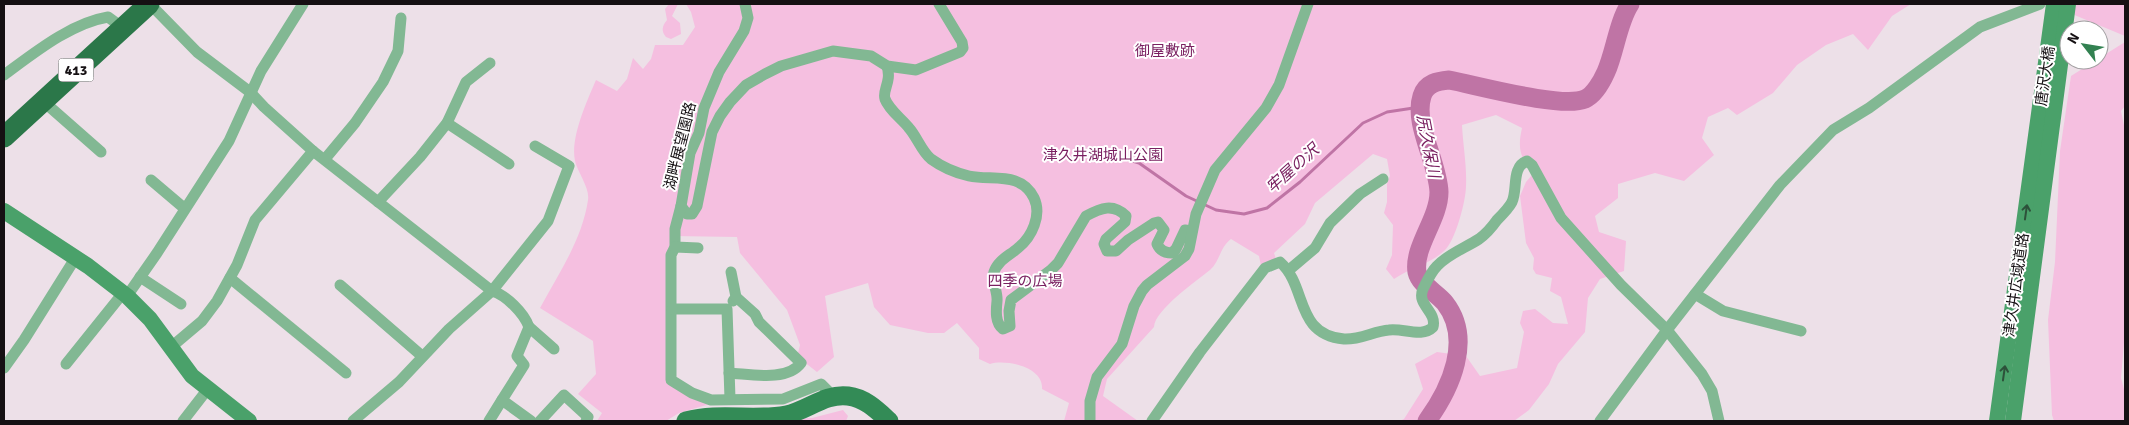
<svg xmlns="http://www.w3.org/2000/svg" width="2129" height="425" viewBox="0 0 2129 425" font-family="Signika,'Noto Sans JP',sans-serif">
  <rect width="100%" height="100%" fill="#ede0e8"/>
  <!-- green -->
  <g fill="#f5bfe0">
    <path d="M669,4H678L672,16L680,23L681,34L671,39L666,37C661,31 662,26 667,20L665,9Z"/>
    <path d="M686,4H1911L1892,16L1868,50L1853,34L1826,45L1797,65L1773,93L1737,115L1728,108L1708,117L1702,138L1714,155L1684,181L1655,173L1618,184V198L1595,216L1599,232L1626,241L1624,271L1600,279L1588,298L1585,332L1558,364L1549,384L1529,410L1514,421H1400L1404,419L1423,389L1415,364L1437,352L1466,356L1480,376L1517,368L1524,332L1520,323L1523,311L1535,309L1553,323L1568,324L1561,297L1550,291L1552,278L1536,274L1533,269L1534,258L1526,243L1520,196L1526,182L1532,175C1521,156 1517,150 1522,128L1496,115L1462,125C1463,145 1467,166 1466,186C1466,201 1455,242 1444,251C1430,264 1410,268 1394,279L1386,269L1392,255L1393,225L1384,213L1387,202V184L1390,176L1387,159L1373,154L1315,203L1305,224L1274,253L1276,259L1261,266L1259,256L1231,239C1220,247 1220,261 1210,270C1196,281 1155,310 1154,327L1107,379L1103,396L1138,421H1064L1069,403L1042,389C1044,367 1006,359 990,364L979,359V348L957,323L944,333H928L890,325L874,307L868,283L825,296L834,357L817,372L799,358L798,353L800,345L787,310L740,253L737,237L672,236L667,382L710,404L679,413L666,421H597L602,413L578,394L596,374L593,341L540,308C559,273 582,240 588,200C590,188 578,173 575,161C570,138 587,101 596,80L617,91L627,79L633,58L643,69L651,59L655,45H683L695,27L691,12Z"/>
    <path d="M2075,4H2125V36L2072,14Z"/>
    <path d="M2125,42V106L2121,111L2125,130V331L2121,378L2125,393V421H2054L2052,415L2048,320L2055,262L2060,151L2071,76Z"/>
    <path d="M843,410L848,416L846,421H741L812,418Z"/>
  </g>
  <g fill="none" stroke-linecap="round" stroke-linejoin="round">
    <!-- stream -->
    <path stroke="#bf74a5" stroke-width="3" d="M1096,150L1139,163L1186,196L1216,210L1244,214L1267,208L1300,182L1363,123L1387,112L1420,107"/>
    <!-- river -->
    <path stroke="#bf74a5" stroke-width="19" d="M1427,421C1451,388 1473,339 1445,303C1437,293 1420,285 1417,272C1413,247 1439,219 1439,192C1438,162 1413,124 1422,96C1426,83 1438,81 1449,80C1476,85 1562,109 1585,99C1594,95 1602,81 1606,72C1615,52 1618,22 1630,4"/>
    <!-- street -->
    <g stroke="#82b893" stroke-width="11">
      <path d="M150,4L197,52L250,92L264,107L313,151L492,291C506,295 524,313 529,327L517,356L524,365L502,400L531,421"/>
      <path d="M745,4L748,18L744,31L719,72L704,108L699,133L690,153L681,206L687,214H692L697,206L712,132L720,116L730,102L746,85L765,74L781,66L833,51L871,56L887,66L916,70L960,52L963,48L962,42L939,4"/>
      <path d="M887,66C892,82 882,90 885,99C889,110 902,119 909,128C917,137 922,152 931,159C942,167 956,173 969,176C992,181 1021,171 1034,198C1042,215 1032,237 1018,248C1009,256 998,260 994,272C991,281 998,291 997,301C996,311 995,323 1003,329L1010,326L1009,311L1011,300L1051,270L1058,263L1086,216C1101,208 1113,203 1126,216L1125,222L1106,239L1104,244L1107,251H1116L1128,240L1154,223L1158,222L1164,230L1157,244C1160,251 1165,253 1172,253L1176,249L1185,230L1192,231"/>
      <path d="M4,75C34,53 71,23 108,17L123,28"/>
      <path d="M43,101L101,152"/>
      <path d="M447,123L509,164"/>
      <path d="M325,159L355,123L383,82L398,51L401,18"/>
      <path d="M151,180L184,208"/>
      <path d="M378,202L420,157L447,123L466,82L490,63"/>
      <path d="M681,206L675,229V247L671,255V380L692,393L711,400L783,399L821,384L833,396"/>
      <path d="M675,247L698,248"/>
      <path d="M1289,270L1315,248L1330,223L1360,194L1383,179"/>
      <path d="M731,272L736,297L733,301"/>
      <path d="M140,277L181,304"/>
      <path d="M230,278L346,373"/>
      <path d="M340,285L422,356"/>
      <path d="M1695,294L1723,311L1801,331"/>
      <path d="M127,296L157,253L229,141L261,71L303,4"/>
      <path d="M672,309H727L730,399"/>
      <path d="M529,327L554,349"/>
      <path d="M170,348L202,321L217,301L237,265L255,220L313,151"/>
      <path d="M66,364L123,293"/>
      <path d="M4,368L24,340L76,257"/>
      <path d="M729,373C750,374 787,382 801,363L759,322L755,314L736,297"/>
      <path d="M183,421L207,390"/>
      <path d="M353,421L399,382L449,329L492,291L548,221L569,166L535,146"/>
      <path d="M489,421L502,400"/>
      <path d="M540,421L564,395L588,417L586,421"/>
      <path d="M1090,421V401L1097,377L1122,344L1134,306L1142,291L1147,285L1185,256L1189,249L1196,214L1215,170L1266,108L1279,85L1308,4"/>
      <path d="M1152,421L1200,352L1265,268L1280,262C1308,287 1294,334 1344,339C1360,340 1374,331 1389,330C1404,328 1422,338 1433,327C1437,311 1416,305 1423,289C1427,281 1431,272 1437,266C1448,254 1465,248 1479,239C1486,234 1492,227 1497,220C1502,215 1509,208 1512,202C1518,189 1511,167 1527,161L1532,165L1561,218L1621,285L1667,330L1702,374L1712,391L1719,421"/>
      <path d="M1600,421L1667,330L1780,185L1833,130L1869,108L1980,27L2040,4"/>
    </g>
    <!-- secondary -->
    <g stroke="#4aa16a" stroke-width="16">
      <path d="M4,211L88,266L127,296L150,319L192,376L249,421"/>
      <path d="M1997,421L2054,4"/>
      <path d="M2013,421L2068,4"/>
    </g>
    <!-- primary -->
    <path stroke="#338b56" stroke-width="19" d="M686,421C720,412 753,421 786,415C807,411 825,393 848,396C865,398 877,410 889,421"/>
    <!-- highway -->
    <path stroke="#2b7749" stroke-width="21" d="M4,137L149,4"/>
  </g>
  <!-- one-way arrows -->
  <defs><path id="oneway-shaft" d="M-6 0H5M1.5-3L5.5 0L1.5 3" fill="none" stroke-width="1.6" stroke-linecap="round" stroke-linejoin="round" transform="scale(1.25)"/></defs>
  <g stroke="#2d513a">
    <use href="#oneway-shaft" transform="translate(2026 212) rotate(-82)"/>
    <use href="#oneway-shaft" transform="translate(2004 373) rotate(-82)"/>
  </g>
  <g text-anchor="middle" stroke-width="4" stroke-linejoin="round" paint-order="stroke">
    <!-- shield labels -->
    <rect fill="#fff" stroke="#5b585a" stroke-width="1" x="58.5" y="58.5" width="35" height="23" rx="4"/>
    <g font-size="14" font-weight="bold" fill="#151013">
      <text x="76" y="75">413</text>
    </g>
    <!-- park labels -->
    <g font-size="15" fill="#7a2061" stroke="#fff">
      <text x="1165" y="56">御屋敷跡</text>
      <text x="1103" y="160">津久井湖城山公園</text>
      <text x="1025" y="286">四季の広場</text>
    </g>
    <!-- street labels -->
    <g font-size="15" fill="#151013" stroke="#fff">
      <text transform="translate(2045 76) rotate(-82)" y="5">唐沢大橋</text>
      <text transform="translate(680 146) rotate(-76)" y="5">湖畔展望園路</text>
      <text transform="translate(2016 285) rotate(-82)" y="5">津久井広域道路</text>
    </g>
    <!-- water labels -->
    <g font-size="16" font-style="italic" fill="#792060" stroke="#fff">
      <text transform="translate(1429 146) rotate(79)" y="6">尻久保川</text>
      <text transform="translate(1292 168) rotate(-42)" y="6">牢屋の沢</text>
    </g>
  </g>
  <!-- border -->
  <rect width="2129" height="425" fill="none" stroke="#151013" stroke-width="10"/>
  <!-- north arrow -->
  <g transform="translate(2084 45) rotate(301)"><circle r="24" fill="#ffffff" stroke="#a19fa1"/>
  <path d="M0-4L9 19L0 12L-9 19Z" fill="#328151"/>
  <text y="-8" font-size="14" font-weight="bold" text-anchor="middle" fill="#151013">N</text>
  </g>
</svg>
